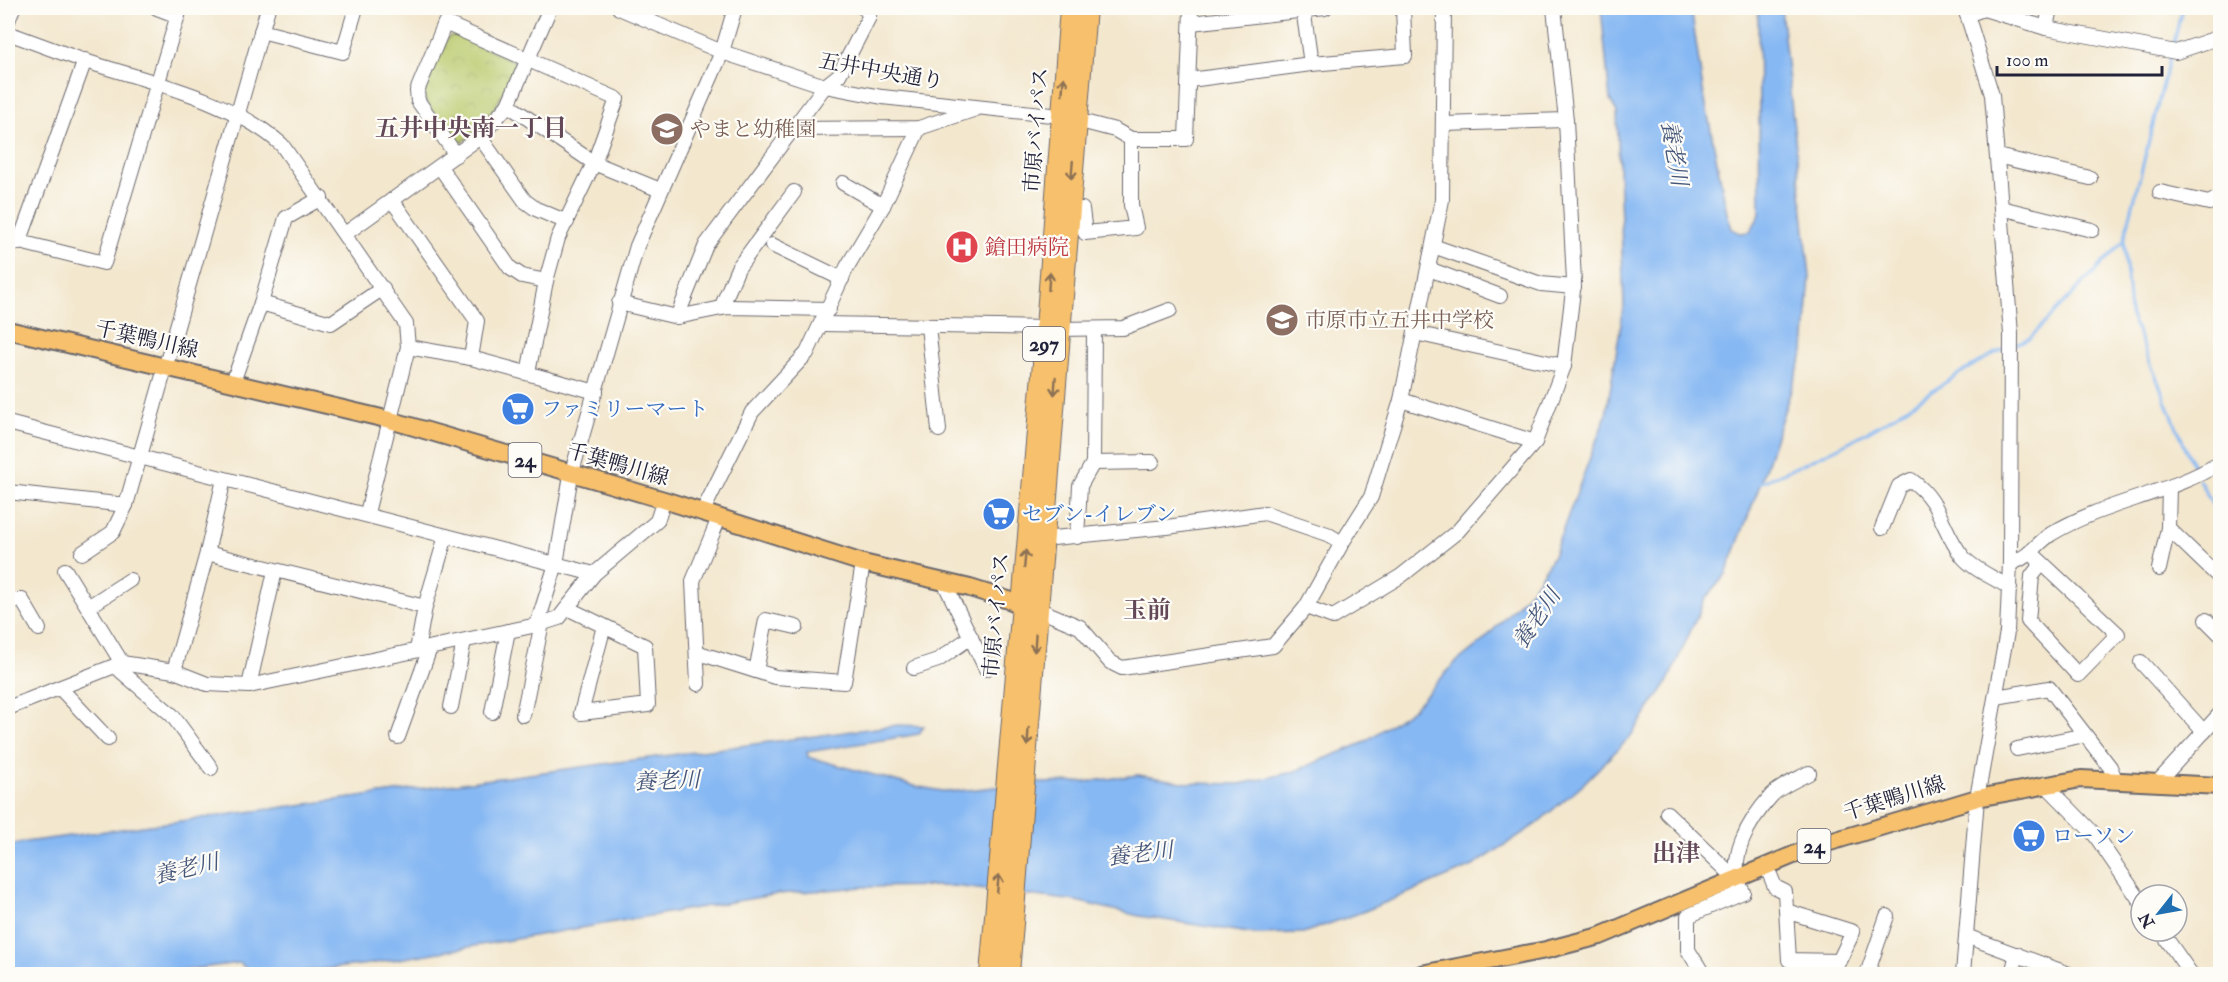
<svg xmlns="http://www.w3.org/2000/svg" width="2228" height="982" viewBox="0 0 2228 982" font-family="'IM FELL Double Pica','Noto Serif JP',serif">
  <defs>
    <pattern id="park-crowns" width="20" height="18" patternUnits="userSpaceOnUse" patternTransform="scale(1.5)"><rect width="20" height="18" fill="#baca6d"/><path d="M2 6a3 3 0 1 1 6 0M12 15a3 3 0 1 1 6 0" fill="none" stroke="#a0ad5f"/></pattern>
  </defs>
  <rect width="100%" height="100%" fill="#fdfcf7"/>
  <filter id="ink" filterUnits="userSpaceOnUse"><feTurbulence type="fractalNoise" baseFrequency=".0167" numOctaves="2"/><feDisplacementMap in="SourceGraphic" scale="12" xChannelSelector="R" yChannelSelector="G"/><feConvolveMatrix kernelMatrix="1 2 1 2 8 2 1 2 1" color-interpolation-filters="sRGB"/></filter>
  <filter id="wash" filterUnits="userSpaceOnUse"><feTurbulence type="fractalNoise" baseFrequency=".008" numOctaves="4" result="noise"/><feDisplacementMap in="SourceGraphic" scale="24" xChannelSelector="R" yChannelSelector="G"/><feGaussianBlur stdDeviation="1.35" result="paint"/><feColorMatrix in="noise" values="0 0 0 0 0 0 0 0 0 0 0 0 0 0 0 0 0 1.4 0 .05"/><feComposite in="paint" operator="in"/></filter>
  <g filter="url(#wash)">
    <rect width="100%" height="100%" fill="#f3e7ce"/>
    <!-- park -->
    <path fill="url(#park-crowns)" stroke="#6e7654" stroke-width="1.5" d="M456,35L518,63C503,95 490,122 461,143L454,142L425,101L423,93L448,37Z"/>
    <!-- water -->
    <path fill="#86b8f3" stroke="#546d97" stroke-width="1.5" d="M1601,8H1691L1703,90L1727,213L1732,229L1740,233L1750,232L1760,214L1758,8H1781L1810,277L1804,351L1758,490L1726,574L1705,599L1667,683L1630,737L1583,784L1535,825L1473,866L1365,911L1303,933L1255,934L1139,916L1076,901L954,886L863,887L778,894L370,964L278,974H252L240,963L151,974H8V846L25,842C316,801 607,764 898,725L924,726L919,734L807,752L808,757L914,786L948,792L1033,783L1084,782L1138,775L1189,783L1240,784L1293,772L1363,743L1414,708L1455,663L1484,640L1533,588L1553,556L1606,415L1624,305L1617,112L1610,100Z"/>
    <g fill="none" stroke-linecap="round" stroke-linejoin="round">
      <!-- stream -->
      <g stroke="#86b8f3" stroke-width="3">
        <path d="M2173,47L2182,8"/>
        <path d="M2170,56L2124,241L2130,314L2195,471"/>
        <path d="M2015,344L2030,338L2124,241"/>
        <path d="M2199,480L2220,519"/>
        <path d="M1757,484C1799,466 1841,448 1881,424C1923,399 1961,369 2006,348"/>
      </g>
    </g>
  </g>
  <g filter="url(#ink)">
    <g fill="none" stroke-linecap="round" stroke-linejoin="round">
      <!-- minor casing -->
      <g stroke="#6b676e" stroke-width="16">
        <g id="minor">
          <path d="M157,8L178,16"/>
          <path d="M619,8L722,52L825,86L882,97L1061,116L1115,130L1131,139H1186L1191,8"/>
          <path d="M1303,8L1311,64"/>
          <path d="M1967,15L1984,9L2046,28L2176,52L2220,37"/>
          <path d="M8,21L13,8"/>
          <path d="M1191,23L1325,8"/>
          <path d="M2046,28L2050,8"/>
          <path d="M261,31L343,52L356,8"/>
          <path d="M8,33C33,42 59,52 85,61C150,82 231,99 282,145L406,324L408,347L367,513"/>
          <path d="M1190,80L1311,64L1405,56L1403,8"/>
          <path d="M508,105L594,163L660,190"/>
          <path d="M1445,124L1566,120"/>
          <path d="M792,129L919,128L976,109"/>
          <path d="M480,137L525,201L536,209L567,222"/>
          <path d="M456,155L418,101L417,91L445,23L617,99L594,163L558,238L546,281L528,373"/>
          <path d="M1997,156L2090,178"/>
          <path d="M440,167L510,268L522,276L546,281"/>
          <path d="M843,183L883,206"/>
          <path d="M2160,192L2209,203L2220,197"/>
          <path d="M392,200L477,321L471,358"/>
          <path d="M2001,208L2092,230"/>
          <path d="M1082,209L1085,233L1136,228L1131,205V139"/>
          <path d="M345,234L480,137L508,105L550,8"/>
          <path d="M8,239L104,263L180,8"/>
          <path d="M19,243L85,60"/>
          <path d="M772,245L842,279"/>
          <path d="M1433,246L1541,284L1574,287"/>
          <path d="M1429,269L1500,296"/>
          <path d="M261,303L331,323L383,288"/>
          <path d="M619,303L677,317L727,307L829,309"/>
          <path d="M721,308L738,268L794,192"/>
          <path d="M677,317L706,245L825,86L839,75L869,17L867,9L863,8"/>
          <path d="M823,324L1046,328"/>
          <path d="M928,326L939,430"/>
          <path d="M1060,329L1123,328L1170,310"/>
          <path d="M1415,333L1564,366"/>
          <path d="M408,347L471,358L596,392"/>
          <path d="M233,382L261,303L286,218L321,198"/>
          <path d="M1401,400L1535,442"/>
          <path d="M8,423L594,574"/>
          <path d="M1093,463L1152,462"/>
          <path d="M8,492L126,505"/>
          <path d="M702,513L752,412L807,353L847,267L883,206L919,128"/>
          <path d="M1882,528L1899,486L1911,480C1942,502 1941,530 1963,557C1974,570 1995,578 2010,588"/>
          <path d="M2168,528L2220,578"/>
          <path d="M1077,537L1080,486L1093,463L1094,329"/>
          <path d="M1043,539L1167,527L1265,513L1327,534L1342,543"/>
          <path d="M2030,552L2042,563L2118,634L2078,675L2028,621L2032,576L2042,563"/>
          <path d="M82,553L113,532L126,505L268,8"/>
          <path d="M207,553L425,607"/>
          <path d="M2010,563C2028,559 2036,544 2051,534C2103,502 2168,495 2220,463"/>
          <path d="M2159,569L2168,528L2169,487"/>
          <path d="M65,570L122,663"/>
          <path d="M944,582L986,669"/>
          <path d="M8,600H22L39,629"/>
          <path d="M88,607L130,580"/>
          <path d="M1306,607L1333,617L1401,576L1458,531L1535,442L1564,366L1574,282L1566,120L1554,8"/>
          <path d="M567,608L645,646L648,705L581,713L604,626"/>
          <path d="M1037,609L1080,627L1110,662L1122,668L1273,646L1306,607L1342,543L1371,497L1401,400L1442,200L1444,8"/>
          <path d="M2206,620L2220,634"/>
          <path d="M537,625L556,564L571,475L637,246L722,52L735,8"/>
          <path d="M417,650L425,607L446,536"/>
          <path d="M699,653L775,677L844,682L863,563"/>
          <path d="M2141,662L2204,732"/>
          <path d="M115,666L172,715L211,768"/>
          <path d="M914,668L938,660L971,637"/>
          <path d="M174,671L207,553L224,479"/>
          <path d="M756,671L766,620L796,627"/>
          <path d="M698,684L693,581L719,518"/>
          <path d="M249,686L275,571"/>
          <path d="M60,688L108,739"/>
          <path d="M1996,697L2049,688L2110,767L2115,779"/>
          <path d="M451,707L464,641"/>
          <path d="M8,708L122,663L174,671L207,684L249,686L537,625L559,618L594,574L657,521L664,500"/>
          <path d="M492,712L508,631"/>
          <path d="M523,715L542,623"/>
          <path d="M398,737L430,648"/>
          <path d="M2017,749L2085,735"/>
          <path d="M2158,782L2220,714"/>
          <path d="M2045,784L2095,835L2141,902"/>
          <path d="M1667,813L1735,878"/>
          <path d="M1766,865L1775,887L1785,892L1789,960L1839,961L1853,932L1786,911"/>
          <path d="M2161,931L2191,974"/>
          <path d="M1966,936L2069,974"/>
          <path d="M1703,974L1688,950V916L1743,892C1725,860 1749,820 1772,795C1781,786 1798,779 1809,773"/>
          <path d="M1867,974L1887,916"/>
          <path d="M1963,974L1977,798L2007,632L2010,563L2011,334L1992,95L1965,8"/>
          <path d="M2012,974L2017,954"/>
        </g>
      </g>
      <!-- major casing -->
      <g stroke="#6b676e" stroke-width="20">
        <g id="major">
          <path d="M8,330L390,420L664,500L863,563L970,588L1034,608"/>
          <path d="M1421,974L1546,950L1600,936L1810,848L1977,798L2081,779L2220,786"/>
        </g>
      </g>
      <!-- highway casing -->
      <g stroke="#6b676e" stroke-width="22">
        <g id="highway">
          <path d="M990,974L1046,328L1070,8"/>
          <path d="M1009,974L1086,8"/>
        </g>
      </g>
      <!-- minor -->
      <use href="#minor" stroke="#fff" stroke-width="14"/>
      <!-- major -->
      <use href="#major" stroke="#f7c06c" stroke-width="16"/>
      <!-- highway -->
      <use href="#highway" stroke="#f7c06c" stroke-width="20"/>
    </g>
    <!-- one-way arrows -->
    <defs><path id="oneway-shaft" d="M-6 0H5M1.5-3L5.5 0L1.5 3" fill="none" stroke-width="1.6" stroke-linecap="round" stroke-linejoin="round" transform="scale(1.5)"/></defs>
    <g stroke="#8c7154">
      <use href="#oneway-shaft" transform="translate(1063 86) rotate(-85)"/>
      <use href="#oneway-shaft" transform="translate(1072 170) rotate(95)"/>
      <use href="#oneway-shaft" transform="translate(1049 281) rotate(-86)"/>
      <use href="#oneway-shaft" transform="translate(1055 386) rotate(94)"/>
      <use href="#oneway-shaft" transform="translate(1025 559) rotate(-85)"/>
      <use href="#oneway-shaft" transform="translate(1035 643) rotate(94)"/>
      <use href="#oneway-shaft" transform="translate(1028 737) rotate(94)"/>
      <use href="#oneway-shaft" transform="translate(998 883) rotate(-85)"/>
    </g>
  </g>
  <!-- icons -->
  <defs>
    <g id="school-disc" transform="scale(1.725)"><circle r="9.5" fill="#8d6e63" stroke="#fdfcf7"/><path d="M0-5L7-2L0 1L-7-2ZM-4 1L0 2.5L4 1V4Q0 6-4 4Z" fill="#fff"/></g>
    <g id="hospital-disc" transform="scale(1.725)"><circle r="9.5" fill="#e0444e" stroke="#fdfcf7"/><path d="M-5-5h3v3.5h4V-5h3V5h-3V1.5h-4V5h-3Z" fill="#fff"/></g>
    <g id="supermarket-disc" transform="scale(1.725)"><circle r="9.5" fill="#3f7fe0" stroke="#fdfcf7"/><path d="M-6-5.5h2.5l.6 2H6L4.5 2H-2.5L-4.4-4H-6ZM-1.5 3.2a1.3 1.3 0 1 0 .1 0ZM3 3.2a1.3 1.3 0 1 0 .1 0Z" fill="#fff"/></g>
  </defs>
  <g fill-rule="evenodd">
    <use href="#school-disc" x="667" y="129"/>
    <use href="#hospital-disc" x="962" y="247"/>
    <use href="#school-disc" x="1282" y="320"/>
    <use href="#supermarket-disc" x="518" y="409"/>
    <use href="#supermarket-disc" x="999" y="514"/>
    <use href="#supermarket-disc" x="2029" y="836"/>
  </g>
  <g text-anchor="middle" stroke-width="4.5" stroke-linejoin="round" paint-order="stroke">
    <!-- shield labels -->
    <g fill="#fdfcf7" stroke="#646373" stroke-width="1.5">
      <rect x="1023" y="327" width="42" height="34" rx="4.5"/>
      <rect x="508.5" y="443" width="33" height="34" rx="4.5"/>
      <rect x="1797.5" y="829" width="33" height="34" rx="4.5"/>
    </g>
    <g font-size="20" font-weight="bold" fill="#22223b">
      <text x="1044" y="351">297</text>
      <text x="525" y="467">24</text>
      <text x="1814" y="853">24</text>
    </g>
    <!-- street labels -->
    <g font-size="21" fill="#22223b" stroke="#fdfcf7">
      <text transform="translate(881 71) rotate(10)" y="7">五井中央通り</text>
      <text transform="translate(1036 130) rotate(-86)" y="7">市原バイパス</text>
      <text transform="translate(147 339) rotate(13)" y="7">千葉鴨川線</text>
      <text transform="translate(618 464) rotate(16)" y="7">千葉鴨川線</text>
      <text transform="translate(996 615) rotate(-85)" y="7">市原バイパス</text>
      <text transform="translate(1894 798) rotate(-17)" y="7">千葉鴨川線</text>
    </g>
    <!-- education labels -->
    <g font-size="21" fill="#785e54" stroke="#fdfcf7" text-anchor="start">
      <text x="690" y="136">やまと幼稚園</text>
      <text x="1305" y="327">市原市立五井中学校</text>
    </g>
    <!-- health labels -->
    <g font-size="21" fill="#be3a42" stroke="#fdfcf7" text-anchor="start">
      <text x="985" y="254">鎗田病院</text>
    </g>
    <!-- shop labels -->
    <g font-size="21" fill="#366cbe" stroke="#fdfcf7" text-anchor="start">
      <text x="541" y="416">ファミリーマート</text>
      <text x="1022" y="521">セブン-イレブン</text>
      <text x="2052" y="843">ローソン</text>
    </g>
    <!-- water labels -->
    <g font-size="22" font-style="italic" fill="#45567b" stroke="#fdfcf7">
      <text transform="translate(1675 153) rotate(80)" y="8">養老川</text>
      <text transform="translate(1536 618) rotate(-56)" y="8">養老川</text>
      <text transform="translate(667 780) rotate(-2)" y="8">養老川</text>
      <text transform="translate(1140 853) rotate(-7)" y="8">養老川</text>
      <text transform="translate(186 868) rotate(-13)" y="8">養老川</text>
    </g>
    <!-- quarter labels -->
    <g font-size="24" font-weight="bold" fill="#634858" stroke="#fdfcf7">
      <text x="471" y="136">五井中央南一丁目</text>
      <text x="1147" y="618">玉前</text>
      <text x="1676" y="861">出津</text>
    </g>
  </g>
  <!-- margin -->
  <rect width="2228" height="982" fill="none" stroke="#fdfcf7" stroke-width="30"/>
  <!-- north arrow -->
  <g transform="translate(2159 913) rotate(239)"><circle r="28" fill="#fdfcf7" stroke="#a5a5ac" stroke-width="1.5"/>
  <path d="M0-4.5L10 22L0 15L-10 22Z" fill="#1f6fb2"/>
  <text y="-9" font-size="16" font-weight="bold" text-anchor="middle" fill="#22223b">N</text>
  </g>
  <!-- scale -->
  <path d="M1997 66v9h165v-9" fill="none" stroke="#22223b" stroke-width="3"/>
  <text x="2006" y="66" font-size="18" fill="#22223b" stroke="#fdfcf7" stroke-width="4.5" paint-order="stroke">100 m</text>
</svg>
